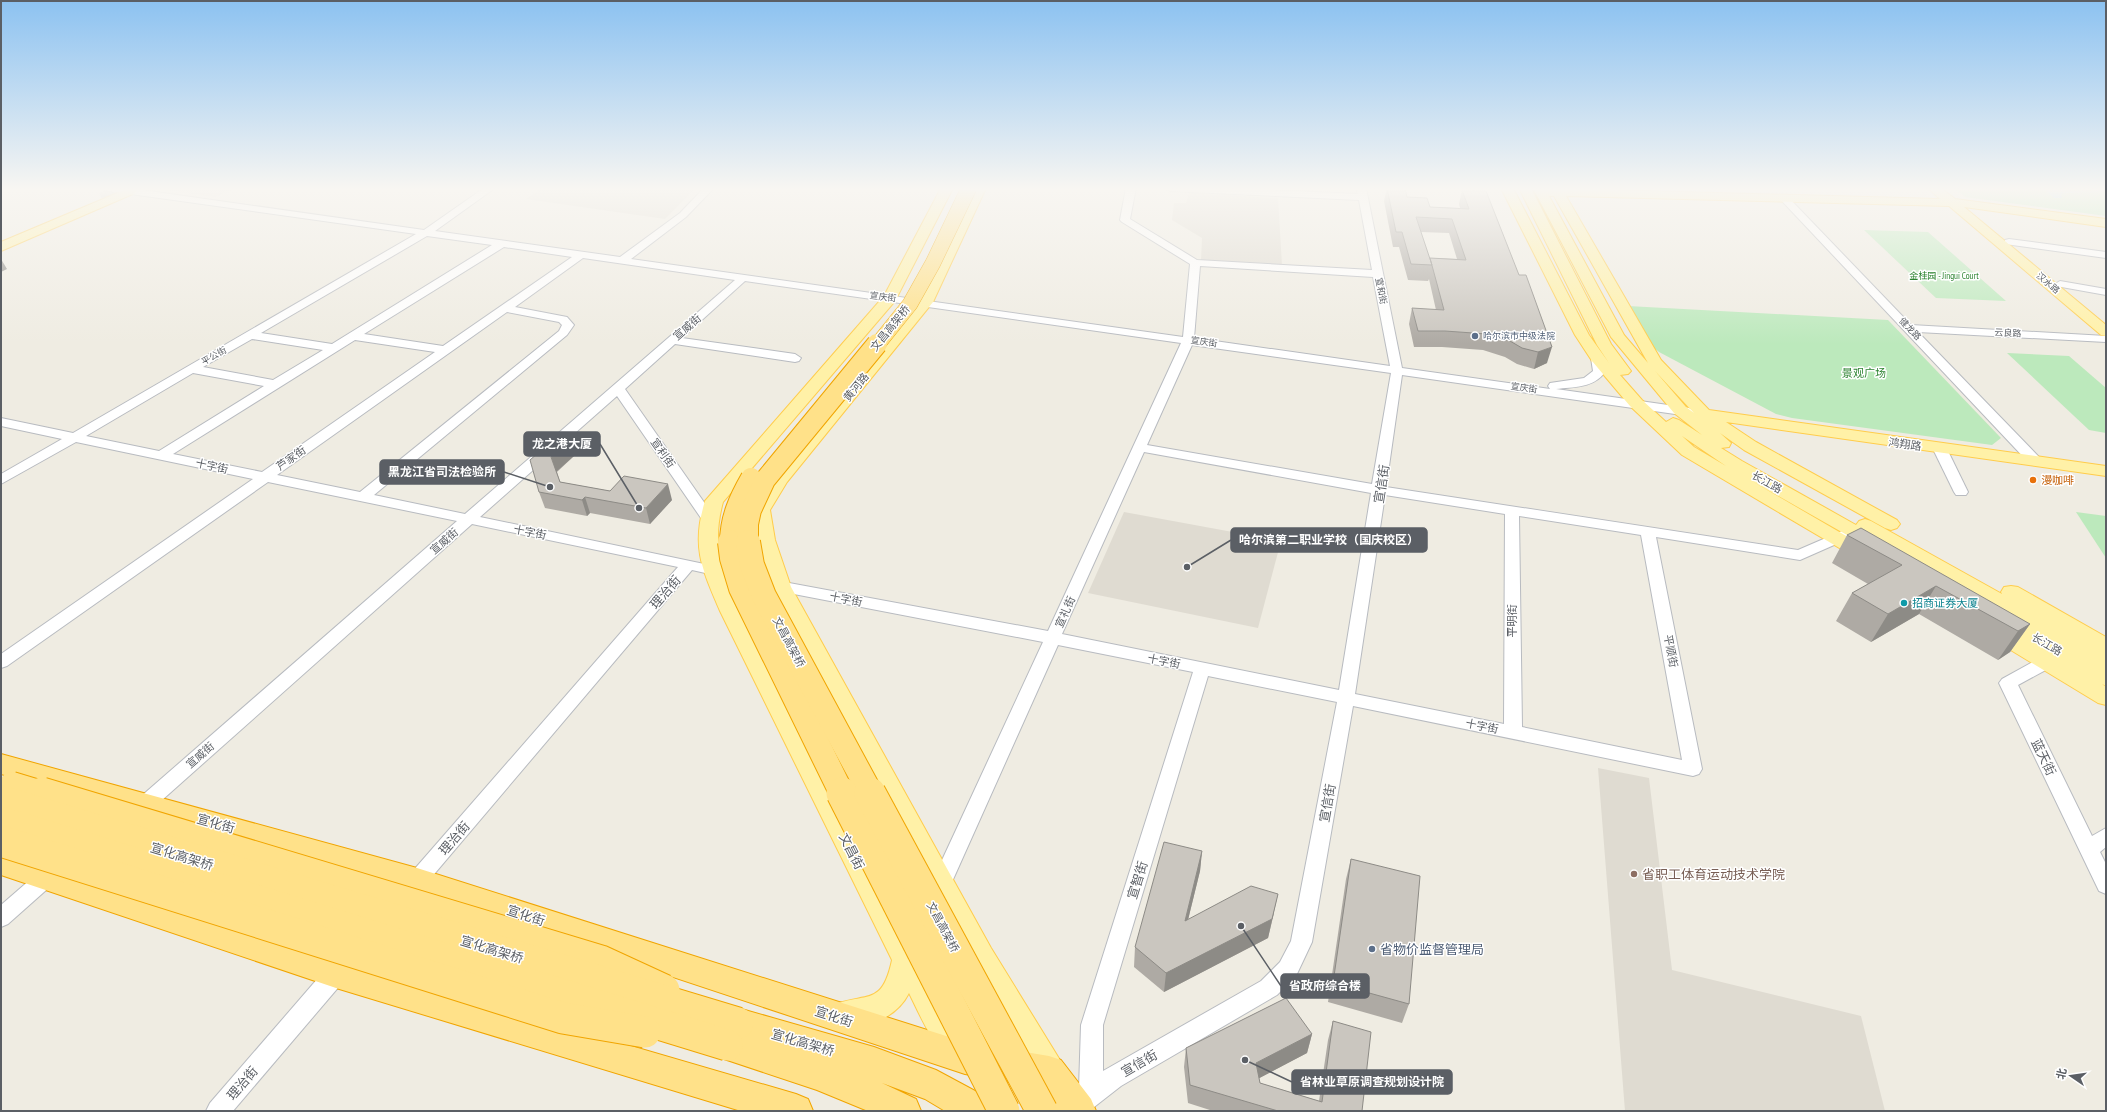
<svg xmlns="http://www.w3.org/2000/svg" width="2107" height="1112" viewBox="0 0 2107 1112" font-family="'PT Sans Narrow','Noto Sans SC',sans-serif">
  <rect width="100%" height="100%" fill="#efece2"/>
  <!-- education -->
  <g fill="#dfdbd1">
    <path d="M153,188H236L215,197Z"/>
    <path d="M542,188H696L665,219L526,199Z"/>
    <path d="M1189,193L1278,198L1282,265L1201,261L1202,238L1172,220L1174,203H1186Z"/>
    <path d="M1124,512L1281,541L1258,628L1088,593Z"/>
    <path d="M1598,768L1649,778L1672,970L1861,1016L1885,1111H1625Z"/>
  </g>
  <!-- green -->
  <g fill="#bce9bc">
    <path d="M1954,188H2106V216L1965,197Z"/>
    <path d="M1864,230L1928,232L2006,301L1936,298Z"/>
    <path d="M1628,306L1888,320L2001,438L1992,445L1792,418L1776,414L1659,352L1649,344Z"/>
    <path d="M2007,353L2069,356L2106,388V433L2089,430Z"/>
    <path d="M2076,512L2106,516V558Z"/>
  </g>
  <!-- water -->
  <path fill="#a2d7ff" d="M2043,188L2087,192L2106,188V192L2064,193L2061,195L2062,198H2054Z"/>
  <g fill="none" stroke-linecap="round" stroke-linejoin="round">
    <!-- major-tunnel -->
    <path stroke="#cac9c3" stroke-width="13" stroke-dasharray="13 6" stroke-linecap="butt" d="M102,199L125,188"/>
    <!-- minor casing -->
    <g stroke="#b8bbc0" stroke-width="2">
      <g id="minor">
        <path d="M104,188H128L424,230L484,188H495L435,231L620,257L680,213L704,188H714L686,217L631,259L1183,337L1190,264L1122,222L1120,220L1126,188H1136L1130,219L1197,260L1372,270L1359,200L1170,191L1165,188H1228L1358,194L1356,188H1366L1402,368L1550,389L1548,386L1550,383L1584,378L1593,371L1591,358L1597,354L1603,358L1605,372C1594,388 1573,387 1556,389L1689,408L1695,412L1689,416L1402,375L1386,487L1798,550L1849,528H1859L1861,531L1859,534L1800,560L1656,537L1702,769L1699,774L1693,776L1353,706L1312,942L1296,976L1277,995L1121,1086L1089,1111H1052L1056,1103L1079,1089L1081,1025L1193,672L1058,645L951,884L948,890L941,893L934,890L931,884L1043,642L773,590L768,589L765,585L768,581L773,580L1048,631L1181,343L745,281L682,338L795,354L801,358L799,361L795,362L675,344L625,389L715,518L713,521H703L617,396L480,517L728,569L731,572L728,575L723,577L692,570L419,892L412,895L405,892L402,886L405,880L678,567L472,524L152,809L145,812L138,809L136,804L138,799L457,521L268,482L7,666L1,668V654L253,479L76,442L1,484V474L62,439L1,426V418L73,433L416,234L109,191ZM427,236L492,245L332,344L261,333ZM504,247L572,257L443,346L364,334ZM583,258L735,280L465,514L374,495L567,335L574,325L567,317L515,307ZM1200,266L1373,277L1390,366L1194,338ZM507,312L559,322L562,325L559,331L360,492L277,475ZM252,339L323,350L273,380L203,367ZM355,340L435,352L262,472L173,454ZM1192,345L1391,373L1372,484L1147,445ZM193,373L264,386L159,451L86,436ZM1144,452L1371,493L1339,690L1062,634ZM1385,495L1505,514L1504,724L1355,694ZM1519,516L1641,535L1682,760L1522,727ZM1208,676L1337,702L1291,941L1280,962L1261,981L1103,1071V1025Z"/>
        <path d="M1784,195L1787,196L1911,325L2106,336V342L1918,332L2040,458L2042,461L2040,464H2030L1781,200V196Z"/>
        <path d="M2009,239L2106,252V258L2005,244V240Z"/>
        <path d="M2060,281L2106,289V295L2056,286L2055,284Z"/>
        <path d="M1940,445L1947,449L1968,492L1966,495H1956L1954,492L1933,449Z"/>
        <path d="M2051,646L2057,648L2059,652L2053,666L2018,685L2092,836L2106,828V847L2100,852L2106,864V894L2099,891L1999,683L2002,679L2040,658L2045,648Z"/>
        <path d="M46,870L53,872L56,878L53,884L8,924L1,927V905L39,872Z"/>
        <path d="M340,959L348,962L351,969L348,976L233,1111H206L210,1103L332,962Z"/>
      </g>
    </g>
    <!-- major casing -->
    <g stroke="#ffcc4b" stroke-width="2">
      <g id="major">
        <path d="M133,188L137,191L135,193L1,251V242L127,189Z"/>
        <path d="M941,188H953L895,301L723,502C711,546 722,571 740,611L922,963L951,1017L972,1043L976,1053L972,1063L962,1067C937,1057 921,1017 909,993C896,1019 860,1034 833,1023L829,1014L833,1005C867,992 882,1007 892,960L720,611C702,569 691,547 705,501L884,296Z"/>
        <path d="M974,188H986L933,302L787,482L770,510L775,540L791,587L991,948L1063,1065L1068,1075L1063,1085L1053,1089L1043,1085L971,966L771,587L757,540L752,510L774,476L920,301Z"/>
        <path d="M1501,188H1513L1589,335L1609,363L1597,345L1519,188H1531L1611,344L1631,371L1628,374L1620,375L1642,400L1666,422L1673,418L1679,420L1702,435L1674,413L1611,337L1533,188L1940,199L1928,188H1941L1955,199L2106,219V227L1964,207L2106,325V336L2101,335L1949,206L1566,196L1661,360L1709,410L2106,466V476L1726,422L1756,442L1897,520L1900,524L1897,528L1891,530L1885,528L1744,450L1720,433L1731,443L1729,447L1721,448L1742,461L1856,525L1859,521L1865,519L1871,521L2002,594L2001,592L2004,587L2011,586L2018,587L2106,637V686L2102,684L2106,687V705L2098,703L1986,635L1983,630L1986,625L1993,623L1999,625L1993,618L1996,613L2003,611L1886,545L1884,548L1877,550L1870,548L1750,480L1872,551L1874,555L1872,559L1865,561L1858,559L1682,455L1630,406L1592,361L1575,335ZM1549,196H1554L1648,363L1624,335ZM1655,371L1694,413L1686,407ZM1682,436L1726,466L1694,447Z"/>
      </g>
    </g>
    <!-- highway casing -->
    <g stroke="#f1a500" stroke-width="2">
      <g id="highway">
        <path d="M1,754L417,868L965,1042L1049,1056L1061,1060L1091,1099L1096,1111H1057L1039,1087L965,1074L417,892L1,774Z"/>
        <path d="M1,851L336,960L796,1094L808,1099L813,1111H741L336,988L1,875Z"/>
        <path d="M738,1008L874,1047L936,1070L990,1099L995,1111H945L925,1099L882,1083L916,1099L921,1111H868L817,1090L715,1056L710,1045L715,1034L725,1030L722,1023L726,1012Z"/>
      </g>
    </g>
    <!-- minor -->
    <use href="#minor" fill="#fff" fill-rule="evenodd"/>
    <!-- major -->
    <use href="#major" fill="#fff1a7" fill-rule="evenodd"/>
    <!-- highway -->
    <use href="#highway" fill="#ffe189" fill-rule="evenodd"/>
    <!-- highway-bridge-far3 casing -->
    <g stroke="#f1a500" stroke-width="16" stroke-linecap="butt">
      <path id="highway-bridge-far3" d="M877,345L910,304L933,263L969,188"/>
    </g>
    <!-- highway-bridge-far2 casing -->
    <g stroke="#f1a500" stroke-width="22" stroke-linecap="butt">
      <g id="highway-bridge-far2">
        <path d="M730,543C730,518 739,499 751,478"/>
        <path d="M748,543V524L751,510L765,480L877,344"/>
      </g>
    </g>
    <!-- highway-bridge-far1 casing -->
    <g stroke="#f1a500" stroke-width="26" stroke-linecap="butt">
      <g id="highway-bridge-far1">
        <path d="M730,542L732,558L741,588L842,794"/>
        <path d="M748,542L752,565L764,596L871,794"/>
        <path d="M12,784L45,794"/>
      </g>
    </g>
    <!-- highway-bridge casing -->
    <g stroke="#f1a500" stroke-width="33" stroke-linecap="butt">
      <g id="highway-bridge">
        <path d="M42,793L601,961L664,990"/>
        <path d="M842,793L1004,1111"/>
        <path d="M870,793L1042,1111"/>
        <path d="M1,801L738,1023"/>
        <path d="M1,822L727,1045"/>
        <path d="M1,841L563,1018L645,1032"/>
      </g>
    </g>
    <!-- highway-bridge-far3 -->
    <use href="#highway-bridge-far3" stroke="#ffe189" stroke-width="15"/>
    <!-- highway-bridge-far2 -->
    <use href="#highway-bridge-far2" stroke="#ffe189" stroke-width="20"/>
    <!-- highway-bridge-far1 -->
    <use href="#highway-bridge-far1" stroke="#ffe189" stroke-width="24"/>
    <!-- highway-bridge -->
    <use href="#highway-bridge" stroke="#ffe189" stroke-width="31"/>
  </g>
  <!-- wall -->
  <g fill="#aeaaa4" fill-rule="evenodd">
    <path d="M1387,188L1430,207L1460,208L1459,204L1462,190L1547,363L1534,369L1517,364L1505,357L1483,350L1442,347H1414L1409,324L1412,308L1436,310L1429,279L1428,281L1408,280L1399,247H1393L1384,201ZM1421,232L1449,233L1457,259L1430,258V260Z"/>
    <path d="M1655,188H1702L1701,189Z"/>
    <path d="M569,440L574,456L557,472L560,482L610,491L672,500L650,524L590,513L587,516L545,508L539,492Z"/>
    <path d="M1847,535L2030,624L2010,652L1998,660L1919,614L1871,642L1836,621L1852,593L1868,584L1832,563Z"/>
    <path d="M1202,851L1200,871L1188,920L1274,913L1268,938L1164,992L1134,967L1135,947Z"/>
    <path d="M1351,859L1409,1004L1402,1023L1328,1002L1346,879Z"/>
    <path d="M1333,1021L1362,1111H1213L1188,1103L1184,1067L1186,1048L1312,1034L1307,1053L1259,1078L1260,1083L1319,1101L1328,1040Z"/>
  </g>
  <!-- shaded-wall -->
  <g fill="#8d8b86">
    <path d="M1,259L7,269L1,272Z"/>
    <path d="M1552,347L1547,363L1534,369L1538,352Z"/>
    <path d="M569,440L574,456L556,472L551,457Z"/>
    <path d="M668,484L672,500L650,524L646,508Z"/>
    <path d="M585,497L590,513L587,516L582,500Z"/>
    <path d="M1936,586L1919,614L1871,642L1888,614Z"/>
    <path d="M2030,624L2010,652L1998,660L2018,631Z"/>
    <path d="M1202,851L1200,871L1183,940L1185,921Z"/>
    <path d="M1278,894L1268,938L1164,992L1166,973Z"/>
    <path d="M1312,1034L1307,1053L1252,1082L1256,1063Z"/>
  </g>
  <!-- building -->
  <g fill="#cac6bf" stroke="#8d8b86">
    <path d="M1387,188H1405L1407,197L1427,198L1430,207L1469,209L1462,190L1486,191L1519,275H1526L1552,347L1538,352L1522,348L1510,341L1487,334L1445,331H1418L1412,308L1444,310L1430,258L1466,260L1452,219L1416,217L1432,265L1411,264L1402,232H1396Z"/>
    <path d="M555,438L569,440L551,457L560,482L610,491L624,476L668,484L646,508L585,497L582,500L539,492L530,460Z"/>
    <path d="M1861,528L2030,624L2018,631L1936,586L1888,614L1852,593L1902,565L1847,535Z"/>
    <path d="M1164,842L1202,851L1185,921L1251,886L1278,894L1272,919L1166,973L1135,947Z"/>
    <path d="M1351,859L1420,876L1409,1004L1333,983Z"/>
    <path d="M1286,998L1312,1034L1256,1063L1260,1083L1322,1102L1333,1021L1371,1032L1362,1111H1278L1190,1085L1186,1048Z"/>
  </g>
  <!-- sky -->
  <linearGradient id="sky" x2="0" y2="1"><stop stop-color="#8cc2f1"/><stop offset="0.55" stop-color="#f8f6f2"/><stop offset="1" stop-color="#f8f6f2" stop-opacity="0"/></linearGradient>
  <rect width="2107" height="344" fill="url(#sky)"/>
  <!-- markers -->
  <g fill="#5c6f8a" stroke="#fff" stroke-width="1.5">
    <circle cx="1475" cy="336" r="4"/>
    <circle cx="1372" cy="949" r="4"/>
  </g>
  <circle fill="#e8710a" stroke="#fff" stroke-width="1.5" cx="2033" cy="480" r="4"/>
  <circle fill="#0f9aa8" stroke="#fff" stroke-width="1.5" cx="1904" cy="603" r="4"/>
  <circle fill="#8d6e63" stroke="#fff" stroke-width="1.5" cx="1634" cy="874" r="4"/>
  <g text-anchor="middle" stroke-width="3" stroke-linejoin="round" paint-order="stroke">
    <!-- far-park labels -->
    <g font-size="9" fill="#2c8330" stroke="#fff">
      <text x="1944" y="279">金桂园 - Jingui Court</text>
    </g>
    <!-- far-street labels -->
    <g font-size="9" fill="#5b5f65" stroke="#fff">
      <text transform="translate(2048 283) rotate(40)" y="3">汉水路</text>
      <text transform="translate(1381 291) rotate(79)" y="3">宣和街</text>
      <text transform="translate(883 297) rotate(7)" y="3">宣庆街</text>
      <text transform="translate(1910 329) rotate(46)" y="3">健龙路</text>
      <text transform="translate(2008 333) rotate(3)" y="3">云良路</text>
      <text transform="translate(1204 342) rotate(8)" y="3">宣庆街</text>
      <text transform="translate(214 356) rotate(-30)" y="3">平公街</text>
      <text transform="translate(1524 388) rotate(8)" y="3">宣庆街</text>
    </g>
    <!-- far-service labels -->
    <g font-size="9" fill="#4e5e75" stroke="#fff" text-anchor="start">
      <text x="1483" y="339">哈尔滨市中级法院</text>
    </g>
    <!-- street labels -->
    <g font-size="11" fill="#5b5f65" stroke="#fff">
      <text transform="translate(687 327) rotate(-41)" y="4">宣威街</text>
      <text transform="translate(890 328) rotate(-51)" y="4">文昌高架桥</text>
      <text transform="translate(856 387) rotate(-51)" y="4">黄河路</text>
      <text transform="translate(1905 444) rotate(8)" y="4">鸿翔路</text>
      <text transform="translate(663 453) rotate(55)" y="4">宣利街</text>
      <text transform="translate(291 458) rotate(-35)" y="4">芦家街</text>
      <text transform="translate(212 466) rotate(12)" y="4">十字街</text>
      <text transform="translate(1767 482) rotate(29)" y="4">长江路</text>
      <text transform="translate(530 532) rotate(11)" y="4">十字街</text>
      <text transform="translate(444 541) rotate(-41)" y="4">宣威街</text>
      <text transform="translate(846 599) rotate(11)" y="4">十字街</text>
      <text transform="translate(1065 612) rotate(-66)" y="4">宣礼街</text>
      <text transform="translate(1512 621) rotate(-90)" y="4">平明街</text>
      <text transform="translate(789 642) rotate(62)" y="4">文昌高架桥</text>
      <text transform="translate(2047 644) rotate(30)" y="4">长江路</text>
      <text transform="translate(1671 651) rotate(79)" y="4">平顺街</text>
      <text transform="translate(1164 661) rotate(11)" y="4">十字街</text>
      <text transform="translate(1482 726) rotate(11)" y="4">十字街</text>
      <text transform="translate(200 755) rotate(-41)" y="4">宣威街</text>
      <text transform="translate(943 927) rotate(62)" y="4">文昌高架桥</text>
    </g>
    <!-- park labels -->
    <g font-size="11" fill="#2c8330" stroke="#fff">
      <text x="1864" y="377">景观广场</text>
    </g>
    <!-- food labels -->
    <g font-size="11" fill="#c56008" stroke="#fff" text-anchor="start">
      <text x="2041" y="484">漫咖啡</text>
    </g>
    <!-- culture labels -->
    <g font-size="11" fill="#0d838f" stroke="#fff" text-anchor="start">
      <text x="1912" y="607">招商证券大厦</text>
    </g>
    <!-- near-street labels -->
    <g font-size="13" fill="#5b5f65" stroke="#fff">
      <text transform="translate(1381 484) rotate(-81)" y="5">宣信街</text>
      <text transform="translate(665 592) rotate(-49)" y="5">理治街</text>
      <text transform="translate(2044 757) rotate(64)" y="5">蓝天街</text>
      <text transform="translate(1327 803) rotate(-80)" y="5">宣信街</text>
      <text transform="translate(216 823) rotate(16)" y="5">宣化街</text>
      <text transform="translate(454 838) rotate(-49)" y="5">理治街</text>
      <text transform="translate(852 851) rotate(63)" y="5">文昌街</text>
      <text transform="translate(182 856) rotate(17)" y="5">宣化高架桥</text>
      <text transform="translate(1137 880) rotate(-73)" y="5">宣智街</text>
      <text transform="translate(526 915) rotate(18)" y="5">宣化街</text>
      <text transform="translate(492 949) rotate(17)" y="5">宣化高架桥</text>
      <text transform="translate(834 1016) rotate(18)" y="5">宣化街</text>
      <text transform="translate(803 1042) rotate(16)" y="5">宣化高架桥</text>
      <text transform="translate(1139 1063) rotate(-30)" y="5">宣信街</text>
      <text transform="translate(242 1083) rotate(-49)" y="5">理治街</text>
    </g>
    <!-- near-education labels -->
    <g font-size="13" fill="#785e54" stroke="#fff" text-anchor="start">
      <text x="1642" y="879">省职工体育运动技术学院</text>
    </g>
    <!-- near-service labels -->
    <g font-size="13" fill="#4e5e75" stroke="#fff" text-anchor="start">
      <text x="1380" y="954">省物价监督管理局</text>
    </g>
  </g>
  <!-- callouts -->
  <path fill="none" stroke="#5b5f65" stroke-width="1.5" d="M639 508L600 444M550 487L504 472M1187 567L1231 540M1241 926L1281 986M1245 1060L1292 1082"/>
  <g fill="#5b5f65" stroke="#fff" stroke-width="1.5">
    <circle cx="639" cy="508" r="4"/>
    <circle cx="550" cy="487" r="4"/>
    <circle cx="1187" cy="567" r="4"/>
    <circle cx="1241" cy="926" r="4"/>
    <circle cx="1245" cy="1060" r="4"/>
  </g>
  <g fill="#5b5f65" stroke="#5b5f65" stroke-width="1.5">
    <rect x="524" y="432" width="76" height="24" rx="4"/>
    <rect x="380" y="460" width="124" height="24" rx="4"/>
    <rect x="1231" y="528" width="196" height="24" rx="4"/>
    <rect x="1281" y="974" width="88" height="24" rx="4"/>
    <rect x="1292" y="1070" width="160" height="24" rx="4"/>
  </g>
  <g font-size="12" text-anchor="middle" font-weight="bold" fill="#fff">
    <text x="562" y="448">龙之港大厦</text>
    <text x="442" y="476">黑龙江省司法检验所</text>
    <text x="1329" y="544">哈尔滨第二职业学校（国庆校区）</text>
    <text x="1325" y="990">省政府综合楼</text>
    <text x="1372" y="1086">省林业草原调查规划设计院</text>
  </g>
  <!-- border -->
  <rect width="2107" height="1112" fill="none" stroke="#5b5f65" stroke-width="4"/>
  <!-- north arrow -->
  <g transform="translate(2071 1076) rotate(283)" stroke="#ffffff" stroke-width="3" paint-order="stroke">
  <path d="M0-3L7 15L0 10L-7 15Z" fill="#5b5f65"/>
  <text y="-6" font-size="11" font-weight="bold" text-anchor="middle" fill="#5b5f65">北</text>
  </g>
</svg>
